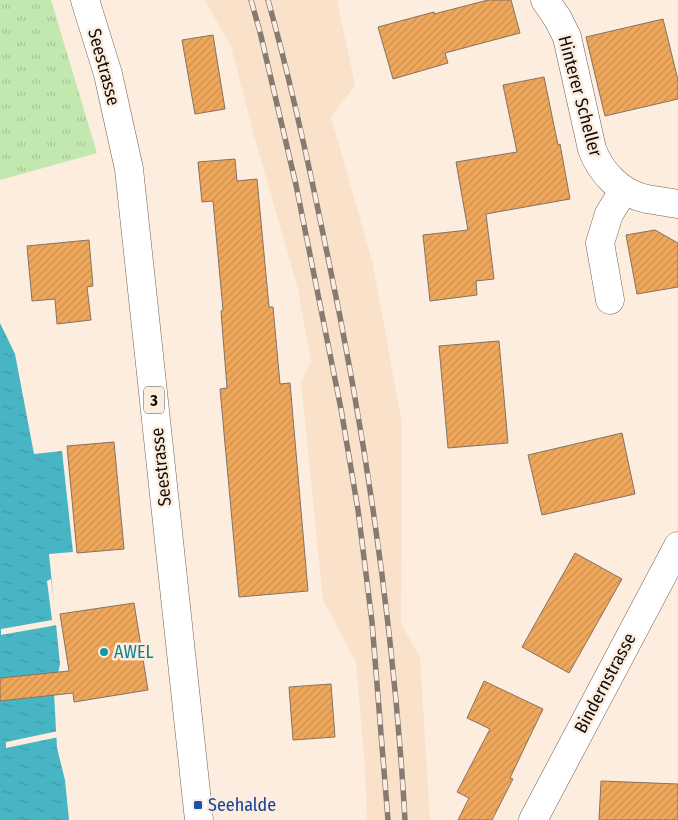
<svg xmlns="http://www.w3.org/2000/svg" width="678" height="820" viewBox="0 0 678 820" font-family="'Fira Sans Condensed',sans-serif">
  <defs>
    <pattern id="park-tufts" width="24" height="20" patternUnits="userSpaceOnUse" patternTransform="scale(1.25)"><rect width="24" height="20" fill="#c2e8af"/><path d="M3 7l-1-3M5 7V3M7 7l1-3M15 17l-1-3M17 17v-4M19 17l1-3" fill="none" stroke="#a6c695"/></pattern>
    <pattern id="water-ripples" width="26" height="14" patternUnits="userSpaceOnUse" patternTransform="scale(1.25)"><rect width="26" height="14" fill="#48b5c4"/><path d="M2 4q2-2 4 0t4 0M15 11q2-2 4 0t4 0" fill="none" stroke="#3e9aa7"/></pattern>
    <pattern id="building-hatch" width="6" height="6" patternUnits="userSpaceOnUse" patternTransform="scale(1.25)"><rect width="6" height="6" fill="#efa75c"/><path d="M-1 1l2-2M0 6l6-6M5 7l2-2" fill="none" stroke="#cc8f4e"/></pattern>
  </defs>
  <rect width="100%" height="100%" fill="#fceddf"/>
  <!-- built -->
  <path fill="#fae1ca" d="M205,0H337L355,85L331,117L373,265L402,424L401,624L420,657L430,820H367L365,767L356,662L323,600L301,381L311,361L298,289L255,139L231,47Z"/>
  <!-- park -->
  <path fill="url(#park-tufts)" d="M0,0H51L97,153L0,180Z"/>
  <!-- water -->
  <path fill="url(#water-ripples)" d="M0,323L15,354L34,454L62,451L73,552L49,554L60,664L54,693L57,748L65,780L69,820H0Z"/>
  <!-- pier -->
  <g fill="#fceddf">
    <path d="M51,579L57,625L1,635V629L52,620L47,581Z"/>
    <path d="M58,731L59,737L6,748V742Z"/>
  </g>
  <!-- building -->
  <g fill="url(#building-hatch)" stroke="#847363">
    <path d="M488,0H511L520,33L445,53L448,63L393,79L378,27L434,12V14Z"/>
    <path d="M663,19L678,80V99L605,116L586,37Z"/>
    <path d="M213,35L225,109L195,114L182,40Z"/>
    <path d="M544,77L558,145L560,144L570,199L486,214L494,279L476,281L477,295L430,301L423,235L468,230L456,162L517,152L503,85Z"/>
    <path d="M235,159L237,181L257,179L269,307H273L280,384L290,383L308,591L239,597L220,389L227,388L221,311L223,310L213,201L202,202L198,162Z"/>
    <path d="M655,230L678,243V287L637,294L626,235Z"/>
    <path d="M89,240L93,286L87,287L91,320L57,324L55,299L32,301L27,246Z"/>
    <path d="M499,341L508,443L448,448L439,346Z"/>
    <path d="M622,433L635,494L542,515L528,455Z"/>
    <path d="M114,442L124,549L77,553L67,446Z"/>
    <path d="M575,553L622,579L569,673L522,647Z"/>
    <path d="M134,603L148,690L74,702L73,693L0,701V678L69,671L60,614Z"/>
    <path d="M484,681L543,709L510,778L513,779L492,820H458L469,798L457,792L490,729L467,718Z"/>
    <path d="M331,684L335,737L293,740L289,687Z"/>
    <path d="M601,781L678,784V820H599Z"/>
  </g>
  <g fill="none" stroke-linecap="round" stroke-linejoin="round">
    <!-- minor casing -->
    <g stroke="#716152" stroke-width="29">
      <g id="minor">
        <path d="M545,0L558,19L567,37L592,149C601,173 621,194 647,199C658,201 668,202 678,204"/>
        <path d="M610,300L600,243L609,214L624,190"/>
        <path d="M533,820L678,546"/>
      </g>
    </g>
    <!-- primary casing -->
    <g stroke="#716152" stroke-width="29">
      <path id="primary" d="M85,0L108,74L129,169L199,820"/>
    </g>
    <!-- minor -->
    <use href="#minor" stroke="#fff" stroke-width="28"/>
    <!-- primary -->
    <use href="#primary" stroke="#fff" stroke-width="28"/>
    <!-- rail casing -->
    <g stroke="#867b72" stroke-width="5.5">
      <g id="rail">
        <path d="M251,0L260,32L296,185L341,409L358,510L372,622L388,820"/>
        <path d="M268,0C291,82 309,165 326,248C366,437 394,627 405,820"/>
      </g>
    </g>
    <!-- rail -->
    <use href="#rail" stroke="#fceddf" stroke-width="4" stroke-dasharray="11" stroke-linecap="butt"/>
  </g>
  <!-- markers -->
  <circle fill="#0f9aa8" stroke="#fceddf" stroke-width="2" cx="104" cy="652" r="5"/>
  <rect fill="#1a4fb4" stroke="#fceddf" stroke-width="2" x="193" y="800" width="10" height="10" rx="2.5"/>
  <g text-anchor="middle" stroke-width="5" stroke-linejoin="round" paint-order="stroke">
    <!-- shield labels -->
    <rect fill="#fceddf" stroke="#5a5048" stroke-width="1" x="144" y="386.5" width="20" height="27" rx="4"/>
    <g font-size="16" font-weight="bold" fill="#140d08">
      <text x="154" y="406">3</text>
    </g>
    <!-- street labels -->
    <g font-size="18" fill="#140d08" stroke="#fceddf">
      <text transform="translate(104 67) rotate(75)" y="6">Seestrasse</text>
      <text transform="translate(580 96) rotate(75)" y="6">Hinterer Scheller</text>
      <text transform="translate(161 467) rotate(-96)" y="6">Seestrasse</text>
      <text transform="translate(605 683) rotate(-62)" y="6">Bindernstrasse</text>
    </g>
    <!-- culture labels -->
    <g font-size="18" fill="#0d838f" stroke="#fceddf" text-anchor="start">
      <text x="114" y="658">AWEL</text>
    </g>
    <!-- transit labels -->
    <g font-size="18" fill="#164399" stroke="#fceddf" text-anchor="start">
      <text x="208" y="811">Seehalde</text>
    </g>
  </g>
</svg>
